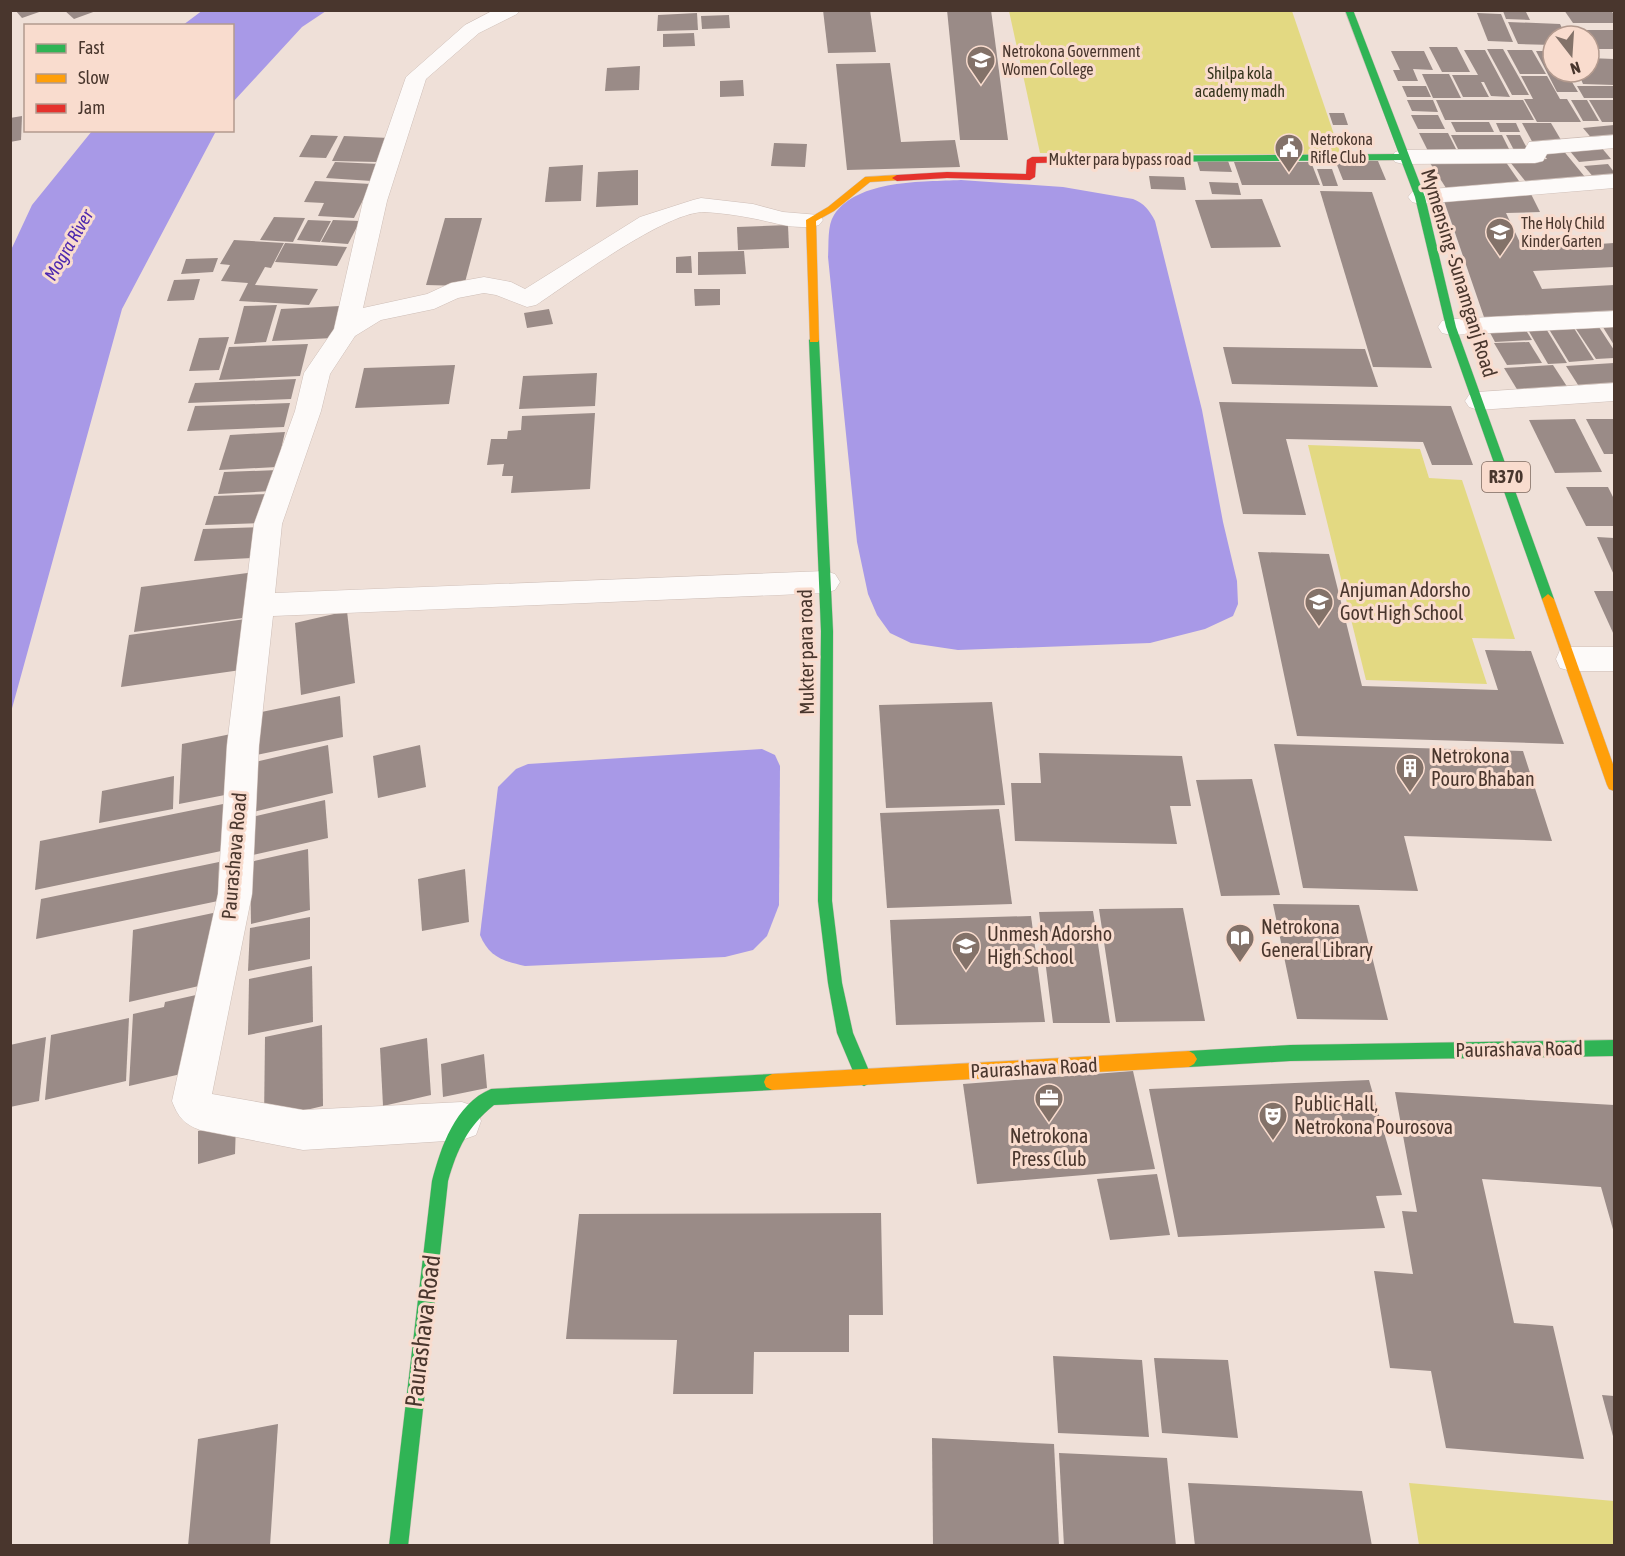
<svg xmlns="http://www.w3.org/2000/svg" width="1625" height="1556" viewBox="0 0 1625 1556" font-family="'Asap Condensed',sans-serif">
  <rect width="100%" height="100%" fill="#efe0d8"/>
  <!-- green -->
  <g fill="#e3d982">
    <path d="M1009,11H1292L1341,155L1040,153Z"/>
    <path d="M1308,445L1420,449L1429,478L1462,480L1515,639L1472,638L1487,684L1366,680Z"/>
    <path d="M1409,1483L1614,1501V1545H1419Z"/>
  </g>
  <!-- water -->
  <g fill="#a899e7">
    <path d="M203,10H326V11L302,27L233,102L232,26L183,25Z"/>
    <path d="M92,131H216L122,309L11,712V250L32,205Z"/>
    <path d="M961,180L1063,187L1133,199C1144,203 1150,211 1155,221L1202,410L1223,522L1237,581L1238,604L1233,616L1205,629L1150,643L958,650L911,643L890,633L877,615L868,594L857,542L828,257C829,244 827,226 834,215C858,179 923,182 961,180Z"/>
    <path d="M762,749L775,755L780,766L779,905L767,936L753,950L725,957L525,966C503,961 489,957 480,935L498,787L516,769L528,764Z"/>
  </g>
  <!-- building -->
  <g fill="#9a8b87">
    <path d="M15,10H42V11L22,18Z"/>
    <path d="M64,10H96V11L74,19Z"/>
    <path d="M823,10H870L876,52L828,53Z"/>
    <path d="M947,10H991L1008,140H960Z"/>
    <path d="M1564,10H1611L1614,15V23H1573Z"/>
    <path d="M1503,11L1526,12L1530,20L1506,19Z"/>
    <path d="M697,13L698,30L657,31L658,15Z"/>
    <path d="M1477,13L1501,14L1513,42L1488,41Z"/>
    <path d="M729,15L730,28L702,29L701,16Z"/>
    <path d="M1508,22L1560,24L1566,36H1553V45L1518,44Z"/>
    <path d="M1578,30H1614V49H1591L1589,36H1582Z"/>
    <path d="M694,33L695,46L663,47V34Z"/>
    <path d="M1429,47H1457L1470,72H1442Z"/>
    <path d="M1487,49H1503L1529,95H1512Z"/>
    <path d="M1464,50H1485L1510,97L1491,96L1484,82H1481L1489,97H1463L1452,75H1478Z"/>
    <path d="M1507,50H1532L1546,74H1520Z"/>
    <path d="M1391,51H1424L1433,70L1413,69L1418,81H1398L1393,70H1400Z"/>
    <path d="M1536,51H1553V72H1566L1578,92H1557Z"/>
    <path d="M1589,58L1614,59V85L1583,84L1578,72H1589Z"/>
    <path d="M890,63L901,142L955,140L960,167L847,170L836,64Z"/>
    <path d="M640,66L639,90L605,91L607,68Z"/>
    <path d="M1422,74H1449L1461,98H1433Z"/>
    <path d="M1521,76H1547L1560,99H1567L1581,122H1537L1524,99H1533Z"/>
    <path d="M743,80L744,96L720,97V81Z"/>
    <path d="M1402,86H1426L1431,97H1407Z"/>
    <path d="M1577,86H1614V98H1584Z"/>
    <path d="M1407,100H1433L1438,112L1412,111Z"/>
    <path d="M1436,100H1523L1534,120H1445Z"/>
    <path d="M1571,100H1587L1599,121H1583Z"/>
    <path d="M1589,100H1614V122H1602Z"/>
    <path d="M1329,113H1344L1348,125H1333Z"/>
    <path d="M1411,115H1438L1445,129H1418Z"/>
    <path d="M22,116L21,140L10,142V118Z"/>
    <path d="M1451,122H1489L1494,132H1456Z"/>
    <path d="M1496,123H1516L1520,132H1500Z"/>
    <path d="M1522,123H1551L1564,145H1534Z"/>
    <path d="M1614,125V139L1594,141L1583,128Z"/>
    <path d="M1419,133H1448L1457,151H1428Z"/>
    <path d="M311,135L338,136L326,158L299,157Z"/>
    <path d="M1451,135H1502L1511,153H1460Z"/>
    <path d="M1506,135H1520L1530,154H1516Z"/>
    <path d="M344,136L389,138L378,162L332,161Z"/>
    <path d="M774,143L807,144L805,167L771,166Z"/>
    <path d="M1601,147L1611,159L1579,162L1569,150Z"/>
    <path d="M1562,149L1585,177L1526,182L1510,162L1547,159L1541,151Z"/>
    <path d="M1503,158L1521,184L1446,188L1430,163Z"/>
    <path d="M1335,160L1378,161L1386,180H1343Z"/>
    <path d="M1197,161H1228L1232,172L1200,171Z"/>
    <path d="M335,162L380,164L372,181L326,178Z"/>
    <path d="M1234,162H1311L1320,185H1242Z"/>
    <path d="M1608,164L1614,172V177L1595,179L1584,166Z"/>
    <path d="M583,165L581,201L545,202L549,167Z"/>
    <path d="M1317,169H1332L1338,186H1323Z"/>
    <path d="M638,170V205L596,207L598,172Z"/>
    <path d="M1149,176L1184,177L1186,190L1151,189Z"/>
    <path d="M315,181L371,184L354,218L318,216L324,203L304,202Z"/>
    <path d="M1209,182L1238,183L1241,195L1212,194Z"/>
    <path d="M1320,191L1372,192L1432,368L1373,367Z"/>
    <path d="M1530,192L1540,212L1506,213L1523,249L1614,243V267L1533,271L1542,289L1614,285V313L1485,320L1442,195Z"/>
    <path d="M1262,199L1281,247L1211,248L1195,200Z"/>
    <path d="M274,217L305,218L293,242L260,240Z"/>
    <path d="M445,218H482L464,286L426,285Z"/>
    <path d="M308,220L331,221L320,242L297,240Z"/>
    <path d="M333,220L360,221L348,244L321,242Z"/>
    <path d="M788,225L789,248L738,250L737,227Z"/>
    <path d="M234,240L284,243L271,268L265,267L255,285L318,289L309,305L239,301L248,283L221,281L230,265L220,264Z"/>
    <path d="M285,243L347,247L337,266L275,262Z"/>
    <path d="M744,251L746,274L698,275V252Z"/>
    <path d="M691,256L692,273H676V257Z"/>
    <path d="M218,258L213,272L181,274L186,259Z"/>
    <path d="M200,279L194,300L167,301L174,280Z"/>
    <path d="M694,289H720V305L695,306Z"/>
    <path d="M277,305L266,342L234,344L244,306Z"/>
    <path d="M340,306L333,338L272,341L281,309Z"/>
    <path d="M549,309L553,324L527,328L524,313Z"/>
    <path d="M1614,323V345L1601,324Z"/>
    <path d="M1597,324L1614,350V358L1596,359L1574,326Z"/>
    <path d="M1572,325L1594,360L1569,362L1547,326Z"/>
    <path d="M1524,327L1532,340L1495,342L1488,329Z"/>
    <path d="M1545,327L1567,363L1548,364L1527,328Z"/>
    <path d="M229,337L219,370L189,371L199,338Z"/>
    <path d="M1529,342L1542,363L1507,365L1494,343Z"/>
    <path d="M308,344L300,376L219,380L229,347Z"/>
    <path d="M1223,347L1365,349L1378,387L1232,384Z"/>
    <path d="M1614,363V386L1580,388L1566,366Z"/>
    <path d="M455,365L449,404L355,408L364,368Z"/>
    <path d="M1553,365L1568,388L1518,391L1504,368Z"/>
    <path d="M597,373L595,406L519,409L523,376Z"/>
    <path d="M296,379L291,399L188,403L195,383Z"/>
    <path d="M1219,402L1451,406L1473,465H1432L1423,442L1286,439L1306,515L1243,514Z"/>
    <path d="M290,403L284,427L187,431L195,406Z"/>
    <path d="M595,413L590,489L511,493L513,476H502L504,464L487,465L491,439H507L508,431L521,430L522,416Z"/>
    <path d="M1575,419L1602,472L1555,473L1529,420Z"/>
    <path d="M1586,419H1614V454H1604Z"/>
    <path d="M285,432L277,467L219,470L230,435Z"/>
    <path d="M278,470L272,491L218,494L224,472Z"/>
    <path d="M1566,487H1608L1614,499V526H1586Z"/>
    <path d="M269,494L262,523L205,525L214,496Z"/>
    <path d="M260,527L252,558L194,561L203,529Z"/>
    <path d="M1597,537L1614,538V575Z"/>
    <path d="M1258,552L1329,554L1362,686L1498,690L1485,650L1531,651L1564,744L1297,736Z"/>
    <path d="M255,572L251,617L134,632L141,587Z"/>
    <path d="M1594,591H1614V635Z"/>
    <path d="M347,611L355,683L301,695L295,623Z"/>
    <path d="M253,618L248,669L121,687L129,635Z"/>
    <path d="M340,696L343,737L252,756L251,714Z"/>
    <path d="M992,702L1005,805L886,808L879,705Z"/>
    <path d="M236,733L235,793L179,804L182,744Z"/>
    <path d="M1274,744L1523,751L1552,841L1404,836L1418,891L1303,888Z"/>
    <path d="M328,745L333,793L253,812L251,763Z"/>
    <path d="M420,745L426,787L378,798L373,756Z"/>
    <path d="M1039,753L1182,756L1191,806H1170L1177,844L1015,841L1011,783H1041Z"/>
    <path d="M174,776L173,809L99,823L102,791Z"/>
    <path d="M1252,779L1280,895L1221,896L1196,780Z"/>
    <path d="M325,800L328,838L253,855L252,817Z"/>
    <path d="M228,803L226,850L35,890L40,841Z"/>
    <path d="M999,809L1012,904L887,908L880,813Z"/>
    <path d="M308,849L310,910L251,924L250,862Z"/>
    <path d="M219,862L218,901L36,939L41,899Z"/>
    <path d="M465,869L469,922L422,931L418,879Z"/>
    <path d="M1273,904L1359,905L1388,1020L1297,1019Z"/>
    <path d="M1183,908L1205,1021L1116,1022L1099,909Z"/>
    <path d="M1093,911L1110,1023H1053L1039,912Z"/>
    <path d="M213,913L212,983L129,1002L133,930Z"/>
    <path d="M1031,916L1045,1022L896,1025L890,920Z"/>
    <path d="M310,917V959L248,971L250,928Z"/>
    <path d="M312,966L313,1022L248,1035L249,979Z"/>
    <path d="M196,995L194,1071L129,1086L133,1014L164,1007L165,1002Z"/>
    <path d="M129,1018L126,1081L45,1100L51,1035Z"/>
    <path d="M322,1025L323,1106L264,1120L265,1037Z"/>
    <path d="M46,1037L39,1101L10,1107V1045Z"/>
    <path d="M427,1038L431,1095L383,1106L380,1048Z"/>
    <path d="M484,1054L487,1088L443,1097L441,1064Z"/>
    <path d="M1133,1071L1155,1169L977,1184L963,1084Z"/>
    <path d="M1369,1080L1402,1195L1376,1196L1385,1228L1178,1237L1149,1089Z"/>
    <path d="M1395,1092L1614,1105V1233L1601,1187L1482,1179L1514,1323L1553,1326L1584,1459L1446,1448L1431,1371L1390,1368L1374,1271L1413,1274L1402,1211L1417,1212Z"/>
    <path d="M236,1122L235,1154L198,1164V1131Z"/>
    <path d="M1157,1174L1170,1235L1110,1240L1097,1179Z"/>
    <path d="M881,1213L883,1315H849V1352H754L753,1394H673L677,1340L566,1339L579,1214Z"/>
    <path d="M1053,1356L1142,1360L1149,1437L1058,1433Z"/>
    <path d="M1154,1358L1228,1360L1238,1438L1162,1433Z"/>
    <path d="M1602,1395L1614,1396V1440Z"/>
    <path d="M278,1424L270,1546H188L198,1439Z"/>
    <path d="M932,1438L1054,1444L1059,1546H933Z"/>
    <path d="M1059,1453L1167,1458L1176,1546H1064Z"/>
    <path d="M1188,1483L1362,1491L1372,1546H1195Z"/>
  </g>
  <g fill="none" stroke-linecap="round" stroke-linejoin="round">
    <!-- street casing -->
    <g stroke="#cebeb7" stroke-width="1">
      <g id="street">
        <path d="M494,10H520L517,14L479,33L426,79L387,201L363,308L427,294L451,283L484,277L511,282L525,289L640,217L693,200L701,198L753,204L783,212L819,215L823,220L819,225C795,231 774,222 751,218C736,215 720,213 705,212C666,211 571,282 536,305L527,307L496,295L484,293L458,298L434,309L381,320L355,336L330,374L321,411L282,524L275,593L825,571L835,574L840,582L835,590L825,593L273,616L259,745L252,894L212,1094L303,1110L462,1102L476,1107L481,1121L476,1135L462,1140L303,1150L200,1130C184,1124 178,1117 172,1101L218,894L227,745L254,524L295,411L304,373L334,329L363,201L406,77L465,25Z"/>
        <path d="M1614,135V148L1547,154L1543,161L1535,163L1403,164L1395,162L1392,157L1395,152L1403,150L1525,149L1529,142Z"/>
        <path d="M1614,174V188L1420,204L1412,202L1408,197L1412,192L1420,190Z"/>
        <path d="M1614,311V327L1451,335L1442,333L1438,327L1442,321L1451,319Z"/>
        <path d="M1614,383V401L1478,410L1469,407L1465,401L1469,395L1478,392Z"/>
        <path d="M1571,647H1614V671H1571L1560,668L1556,659L1560,650Z"/>
      </g>
    </g>
    <!-- fast casing -->
    <g stroke="#cebeb7" stroke-width="1">
      <g id="fast">
        <path d="M1345,10H1353L1425,197L1456,327L1554,599L1552,602H1544L1542,599L1446,327L1415,197L1401,160L1112,162L1107,159L1112,156L1399,154Z"/>
        <path d="M814,337L819,340L833,631L832,901L842,983L853,1033L872,1078L870,1083L864,1086L858,1083L837,1033L828,983L818,901L821,631L809,340Z"/>
        <path d="M1614,1040V1056L1290,1061L1189,1067L1184,1064L1181,1059L1184,1054L1189,1051L1290,1045Z"/>
        <path d="M772,1074L778,1077L780,1082L778,1087L772,1090L494,1105C468,1126 457,1149 448,1181L408,1546H389L432,1181C441,1147 455,1104 491,1089Z"/>
      </g>
    </g>
    <!-- slow casing -->
    <g stroke="#cebeb7" stroke-width="1">
      <g id="slow">
        <path d="M897,175L902,178L900,180L870,182L834,211L816,221L819,340L818,342H810L806,220L828,207L865,177Z"/>
        <path d="M1548,594L1554,599L1614,767V791L1609,789L1607,785L1542,599Z"/>
        <path d="M1189,1051L1194,1054L1197,1059L1194,1064L1189,1067L772,1090L766,1087L764,1082L766,1077L772,1074Z"/>
      </g>
    </g>
    <!-- jam casing -->
    <g stroke="#cebeb7" stroke-width="1">
      <path id="jam" d="M1112,156L1117,159L1115,161L1036,163L1035,177L1030,180L947,178L897,181L892,178L897,175L947,172L1026,174L1027,160L1032,157Z"/>
    </g>
    <!-- street -->
    <use href="#street" fill="#fdfaf9" fill-rule="evenodd"/>
    <!-- fast -->
    <use href="#fast" fill="#30b455" fill-rule="evenodd"/>
    <!-- slow -->
    <use href="#slow" fill="#ff9f0a" fill-rule="evenodd"/>
    <!-- jam -->
    <use href="#jam" fill="#e5322d" fill-rule="evenodd"/>
  </g>
  <!-- icons -->
  <defs>
    <g id="university-pin" transform="scale(1.5)"><path d="M0 17L-7.5 6A9.5 9.5 0 1 1 7.5 6Z" fill="#837269" stroke="#f9dcce"/><path d="M0-5L7-2L0 1L-7-2ZM-4 1L0 2.5L4 1V4Q0 6-4 4Z" fill="#fff"/></g>
    <g id="civic-pin" transform="scale(1.5)"><path d="M0 17L-7.5 6A9.5 9.5 0 1 1 7.5 6Z" fill="#837269" stroke="#f9dcce"/><path d="M-.6-6.5H3V-4.5H.6V-3L4-1V1h2V6H-6V1h2V-1L-.6-3ZM-1.2 2.5V6h2.4V2.5Z" fill="#fff"/></g>
    <g id="school-pin" transform="scale(1.5)"><path d="M0 17L-7.5 6A9.5 9.5 0 1 1 7.5 6Z" fill="#837269" stroke="#f9dcce"/><path d="M0-5L7-2L0 1L-7-2ZM-4 1L0 2.5L4 1V4Q0 6-4 4Z" fill="#fff"/></g>
    <g id="building-pin" transform="scale(1.5)"><path d="M0 17L-7.5 6A9.5 9.5 0 1 1 7.5 6Z" fill="#837269" stroke="#f9dcce"/><path d="M-4-6H4V6H1V3H-1V6H-4ZM-2.5-4.3h1.7v1.8h-1.7ZM.8-4.3h1.7v1.8H.8ZM-2.5-1h1.7V.8h-1.7ZM.8-1h1.7V.8H.8Z" fill="#fff"/></g>
    <g id="library-pin" transform="scale(1.5)"><path d="M0 17L-7.5 6A9.5 9.5 0 1 1 7.5 6Z" fill="#837269" stroke="#f9dcce"/><path d="M-6-4Q-3-5.5-.7-3.5V5Q-3 3-6 4ZM6-4Q3-5.5 .7-3.5V5Q3 3 6 4Z" fill="#fff"/></g>
    <g id="office-pin" transform="scale(1.5)"><path d="M0 17L-7.5 6A9.5 9.5 0 1 1 7.5 6Z" fill="#837269" stroke="#f9dcce"/><path d="M-6-3h4V-5.5h4V-3h4V5H-6ZM-1-4.5V-3h2v-1.5ZM-6 0V1H6V0Z" fill="#fff"/></g>
    <g id="theatre-pin" transform="scale(1.5)"><path d="M0 17L-7.5 6A9.5 9.5 0 1 1 7.5 6Z" fill="#837269" stroke="#f9dcce"/><path d="M-5-5.5Q0-4 5-5.5V0Q5 5 0 6Q-5 5-5 0ZM-3.3-2.5H-1v1.5H-3.3ZM1-2.5H3.3v1.5H1ZM-2.8 1Q0 5.5 2.8 1Z" fill="#fff"/></g>
  </defs>
  <g fill-rule="evenodd">
    <use href="#university-pin" x="981" y="60"/>
    <use href="#civic-pin" x="1289" y="148"/>
    <use href="#school-pin" x="1500" y="232"/>
    <use href="#school-pin" x="1319" y="602"/>
    <use href="#building-pin" x="1410" y="768"/>
    <use href="#library-pin" x="1240" y="938"/>
    <use href="#school-pin" x="966" y="946"/>
    <use href="#office-pin" x="1049" y="1098"/>
    <use href="#theatre-pin" x="1273" y="1116"/>
  </g>
  <g text-anchor="middle" stroke-width="6" stroke-linejoin="round" paint-order="stroke">
    <!-- far-poi labels -->
    <g font-size="16" fill="#49362d" stroke="#f9dcce" text-anchor="start">
      <text x="1002" y="57">Netrokona Government<tspan x="1002" dy="18">Women College</tspan></text>
      <text x="1310" y="145">Netrokona<tspan x="1310" dy="18">Rifle Club</tspan></text>
      <text x="1521" y="229">The Holy Child<tspan x="1521" dy="18">Kinder Garten</tspan></text>
    </g>
    <!-- far-park labels -->
    <g font-size="16" fill="#35341c" stroke="#f9dcce">
      <text x="1240" y="79">Shilpa kola<tspan x="1240" dy="18">academy madh</tspan></text>
    </g>
    <!-- far-street labels -->
    <g font-size="16" fill="#49362d" stroke="#f9dcce">
      <text x="1120" y="165">Mukter para bypass road</text>
    </g>
    <!-- far-water labels -->
    <g font-size="18" font-style="italic" fill="#4d28af" stroke="#f9dcce">
      <text transform="translate(69 245) rotate(-60)" y="6">Mogra River</text>
    </g>
    <!-- shield labels -->
    <rect fill="#f9dcce" stroke="#7e685d" stroke-width="1.5" x="1482" y="462" width="48" height="30" rx="4.5"/>
    <g font-size="18" font-weight="bold" fill="#49362d">
      <text x="1506" y="483">R370</text>
    </g>
    <!-- street labels -->
    <g font-size="20" fill="#49362d" stroke="#f9dcce">
      <text transform="translate(1459 273) rotate(73)" y="7">Mymensing -Sunamganj Road</text>
      <text transform="translate(806 652) rotate(-91)" y="7">Mukter para road</text>
      <text transform="translate(234 856) rotate(-85)" y="7">Paurashava Road</text>
      <text transform="translate(1519 1049) rotate(-1)" y="7">Paurashava Road</text>
      <text transform="translate(1034 1068) rotate(-3)" y="7">Paurashava Road</text>
    </g>
    <!-- poi labels -->
    <g font-size="20" fill="#49362d" stroke="#f9dcce" text-anchor="start">
      <text x="1340" y="597">Anjuman Adorsho<tspan x="1340" dy="23">Govt High School</tspan></text>
      <text x="1431" y="763">Netrokona<tspan x="1431" dy="23">Pouro Bhaban</tspan></text>
      <text x="1261" y="934">Netrokona<tspan x="1261" dy="23">General Library</tspan></text>
      <text x="987" y="941">Unmesh Adorsho<tspan x="987" dy="23">High School</tspan></text>
      <text x="1294" y="1111">Public Hall,<tspan x="1294" dy="23">Netrokona Pourosova</tspan></text>
      <text x="1049" y="1143" text-anchor="middle">Netrokona<tspan x="1049" dy="23">Press Club</tspan></text>
    </g>
    <!-- near-street labels -->
    <g font-size="24" fill="#49362d" stroke="#f9dcce">
      <text transform="translate(423 1331) rotate(-83)" y="8">Paurashava Road</text>
    </g>
  </g>
  <!-- border -->
  <rect width="1625" height="1556" fill="none" stroke="#49362d" stroke-width="24"/>
  <!-- legend -->
  <rect x="24" y="24" width="210" height="108" fill="#f9dcce" stroke="#b39a8e" stroke-width="1.5"/>
  <rect x="36" y="44" width="30" height="9" fill="#30b455" stroke="#b39a8e" stroke-width="1.5"/>
  <text x="78" y="54" font-size="18" fill="#49362d">Fast</text>
  <rect x="36" y="74" width="30" height="9" fill="#ff9f0a" stroke="#b39a8e" stroke-width="1.5"/>
  <text x="78" y="84" font-size="18" fill="#49362d">Slow</text>
  <rect x="36" y="104" width="30" height="9" fill="#e5322d" stroke="#b39a8e" stroke-width="1.5"/>
  <text x="78" y="114" font-size="18" fill="#49362d">Jam</text>
  <!-- north arrow -->
  <g transform="translate(1571 54) rotate(163)"><circle r="28" fill="#f9dcce" stroke="#b39a8e" stroke-width="1.5"/>
  <path d="M0-4.5L10 22L0 15L-10 22Z" fill="#837269"/>
  <text y="-9" font-size="16" font-weight="bold" text-anchor="middle" fill="#49362d">N</text>
  </g>
</svg>
